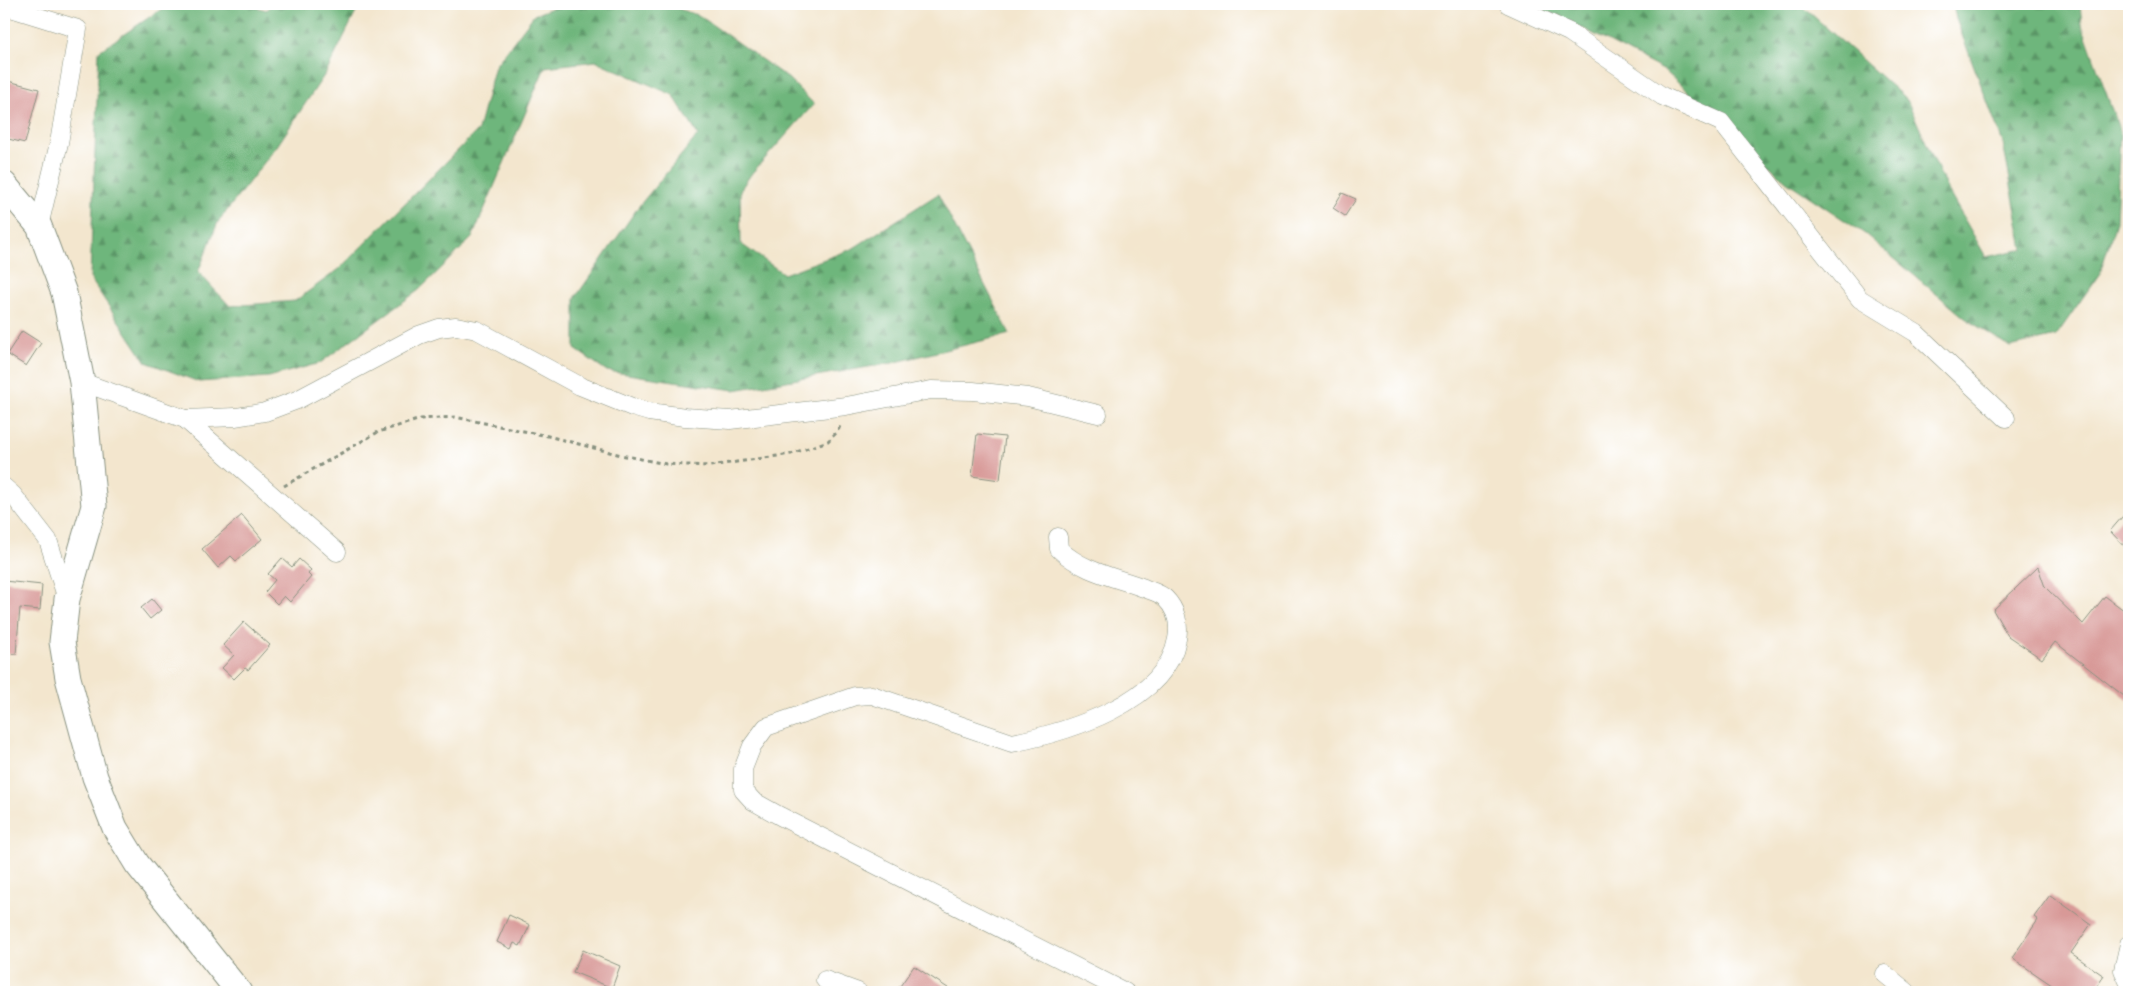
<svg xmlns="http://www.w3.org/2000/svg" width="2133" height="996" viewBox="0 0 2133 996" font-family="'IM FELL Great Primer',serif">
  <defs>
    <pattern id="forest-firs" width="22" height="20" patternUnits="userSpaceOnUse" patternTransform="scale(1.25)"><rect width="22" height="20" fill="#6eb67b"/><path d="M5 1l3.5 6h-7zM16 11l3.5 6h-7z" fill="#5a9566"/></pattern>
  </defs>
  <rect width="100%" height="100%" fill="#fff"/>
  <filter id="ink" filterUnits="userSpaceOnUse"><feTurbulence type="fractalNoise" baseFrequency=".02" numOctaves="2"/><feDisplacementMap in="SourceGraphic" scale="10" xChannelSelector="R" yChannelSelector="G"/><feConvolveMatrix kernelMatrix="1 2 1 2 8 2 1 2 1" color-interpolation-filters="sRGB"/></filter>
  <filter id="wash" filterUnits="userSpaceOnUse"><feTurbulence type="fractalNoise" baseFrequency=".0096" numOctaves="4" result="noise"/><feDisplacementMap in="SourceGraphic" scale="20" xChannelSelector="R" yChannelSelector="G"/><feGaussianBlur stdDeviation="1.12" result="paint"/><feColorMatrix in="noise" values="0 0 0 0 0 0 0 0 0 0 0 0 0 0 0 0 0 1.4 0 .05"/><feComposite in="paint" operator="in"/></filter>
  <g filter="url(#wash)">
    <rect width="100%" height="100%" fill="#f3e6ce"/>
    <!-- forest -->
    <g fill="url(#forest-firs)" stroke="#467a58">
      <path d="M169,4H242L267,10L271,4H360L327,71L277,146L218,222L198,272L230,306L295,301L338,270L478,130L495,66L534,15L562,4H664L700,16L789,79L814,104L752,173L740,190L741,244L784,274L852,249L938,194L1010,334L892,363L734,390L607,371L575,349V298L639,206L698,135L673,95L596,61L545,67L472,238L419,290L320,363L269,377L199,382L146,362L90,278L99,51Z"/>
      <path d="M1529,4H1800L1907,100L1947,189L1986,257L2023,249L2003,143L1956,19L1953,4H2080L2082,25L2120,132L2116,222L2100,273L2056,336L2010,347L1965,318L1865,234L1786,181L1665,71L1563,18Z"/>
    </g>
    <g id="blocks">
      <!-- building -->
      <g fill="#d89997">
        <path d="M4,80L39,89L25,143L4,138Z"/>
        <path d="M1342,193L1356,199L1345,216L1333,208Z"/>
        <path d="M22,331L41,343L26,366L7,354Z"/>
        <path d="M977,434L1005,437L1000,480L972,476Z"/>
        <path d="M2129,509V551L2110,531Z"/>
        <path d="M242,515L262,539L236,561L231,556L218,568L202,549Z"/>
        <path d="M282,558L292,567L299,559L311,570L308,574L311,577L290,602L284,596L277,604L265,592L275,580L268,574Z"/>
        <path d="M2038,567L2045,587L2083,624L2105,596L2129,614V700L2055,642L2042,659L2008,636L1993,610Z"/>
        <path d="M4,581L42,585L40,610L20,608L16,654L4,653Z"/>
        <path d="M152,599L161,610L150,619L141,608Z"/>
        <path d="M244,622L270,645L248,670L245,668L234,679L222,668L234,655L223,645Z"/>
        <path d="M2050,895L2091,924L2071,953L2104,976L2093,992H2062L2012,958L2038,920L2034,917Z"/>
        <path d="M509,915L530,925L520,946L514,943L511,949L497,942Z"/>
        <path d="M583,950L620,966L612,988L573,972Z"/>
        <path d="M914,966L954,992H896Z"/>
      </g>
    </g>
  </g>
  <g filter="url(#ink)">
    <use href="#blocks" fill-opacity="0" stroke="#899281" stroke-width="1"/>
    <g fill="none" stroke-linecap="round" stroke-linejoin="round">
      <!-- street casing -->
      <g stroke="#899281" stroke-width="19">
        <g id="street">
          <path d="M1508,4L1569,32L1662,96L1721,122L1860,299L1916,333L2006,418"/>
          <path d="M4,6L78,29L59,143L39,226"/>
          <path d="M82,382L185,419L236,417L265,412L297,400L419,335L439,328L456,326L477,330L580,386L632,407L649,412L685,417L730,420L846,406L931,390L973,391L1028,397L1098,414"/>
          <path d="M185,419L337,552"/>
          <path d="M4,487L13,495L48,540L67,599"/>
          <path d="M1058,537L1059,549C1083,572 1115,577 1144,588C1151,591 1160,593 1165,598C1176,609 1180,624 1177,639C1166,703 1067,732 1012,743L872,695L855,696L766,727L752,746L743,769V790L753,801L780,816L1125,992"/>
          <path d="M2129,944L2123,970L2129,983"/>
          <path d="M1885,974L1907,992"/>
          <path d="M825,980L858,992"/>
        </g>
      </g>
      <!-- secondary casing -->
      <g stroke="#899281" stroke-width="27">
        <path id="secondary" d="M4,184L39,226L64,293L82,382L94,506L67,599L62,642L68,678L95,777L115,828L137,864L239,992"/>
      </g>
      <!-- path -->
      <path stroke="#899281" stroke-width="3" stroke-dasharray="4 4" stroke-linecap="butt" d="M284,486L378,432L421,419L455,417L548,436L621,455L666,464L710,466L791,454L828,441L838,431L841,423"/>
      <!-- street -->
      <use href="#street" stroke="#fff" stroke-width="18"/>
      <!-- secondary -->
      <use href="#secondary" stroke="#fff" stroke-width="25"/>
    </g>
  </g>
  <!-- margin -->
  <rect width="2133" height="996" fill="none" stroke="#fff" stroke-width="20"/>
</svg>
